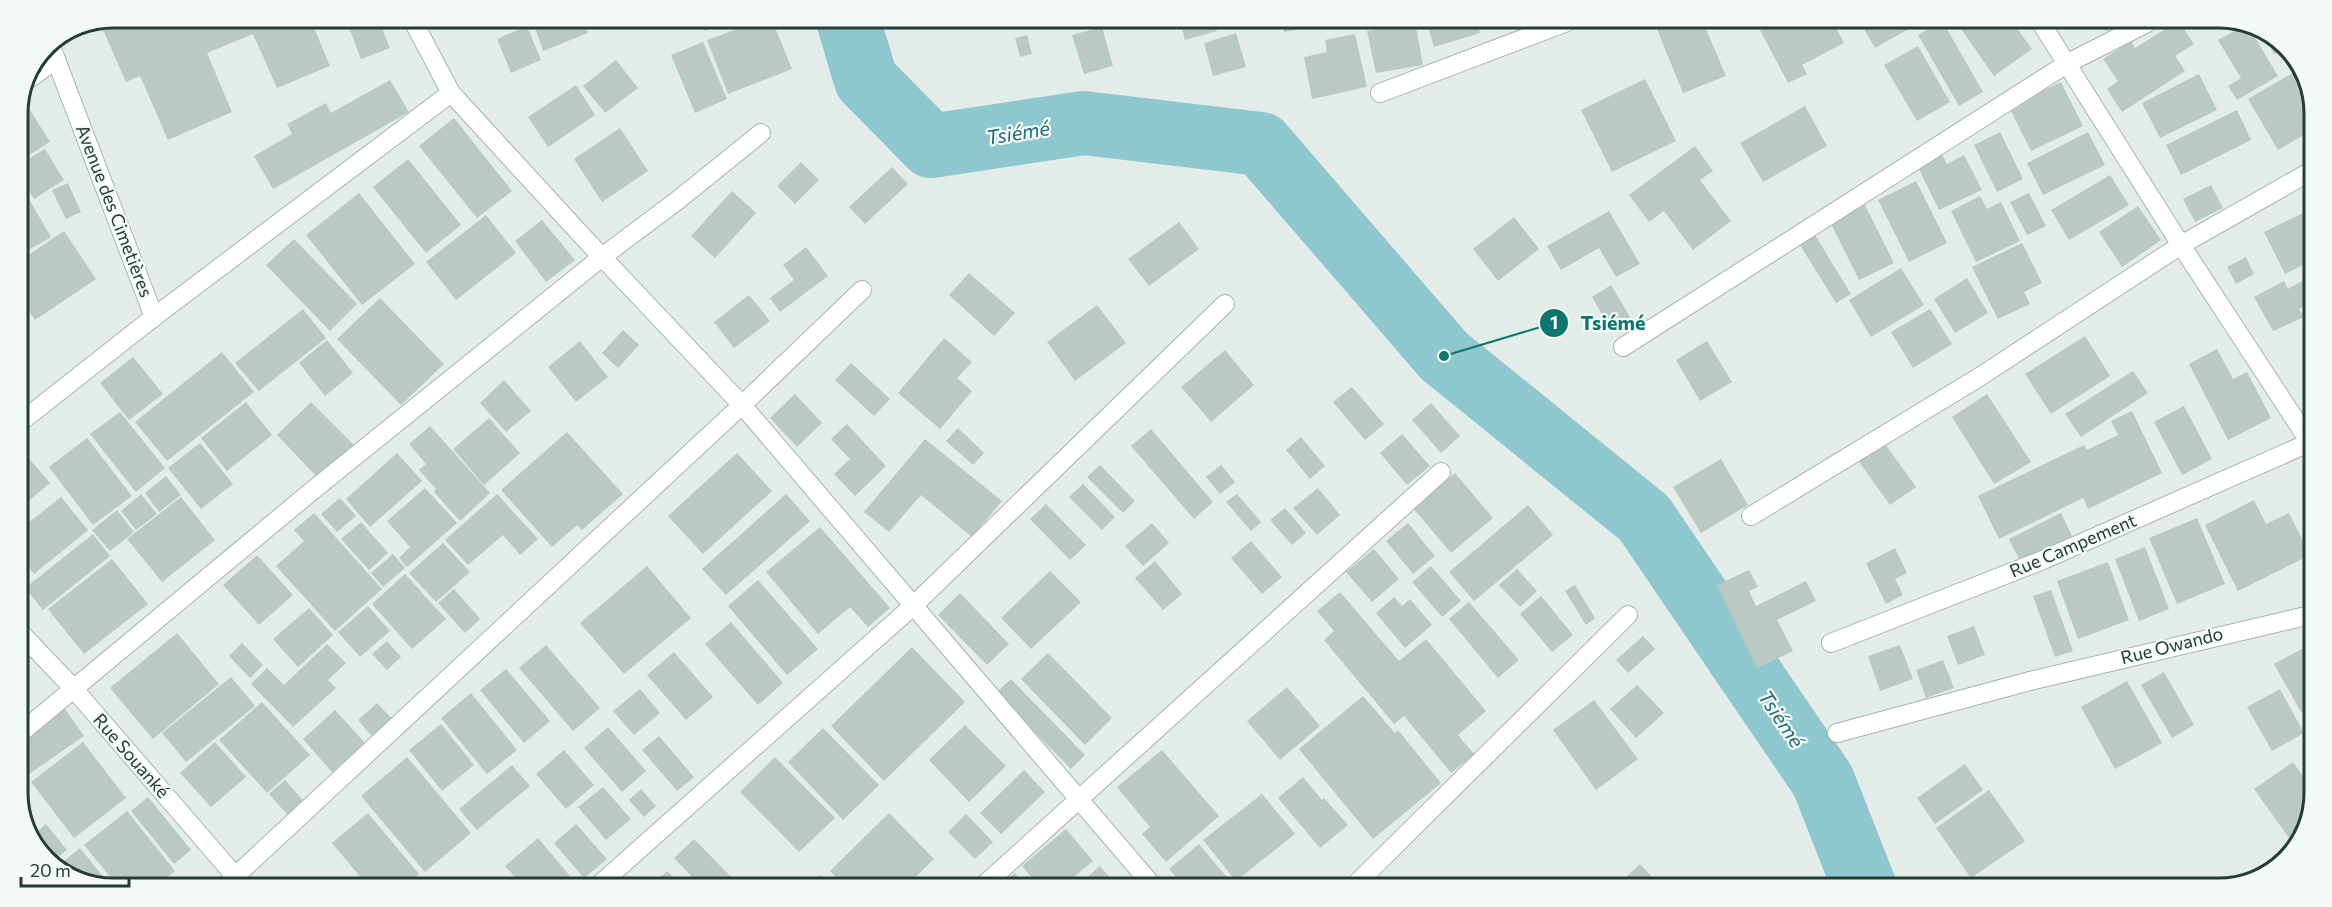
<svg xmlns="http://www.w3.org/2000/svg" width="2332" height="907" viewBox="0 0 2332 907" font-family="Commissioner,sans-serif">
  <rect width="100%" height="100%" fill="#e3ece8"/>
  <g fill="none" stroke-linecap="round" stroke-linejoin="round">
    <!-- river -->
    <path stroke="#8ec7ce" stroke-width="64" d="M848,20L866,80L931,146L1084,123L1261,144L1444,356L1644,518L1823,781L1865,888"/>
  </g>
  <!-- building -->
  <g fill="#bbc9c3">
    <path d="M113,18H310L330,66L277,88L253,34L207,53L232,112L168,140L140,76L126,82L100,23Z"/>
    <path d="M375,19H378L390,48L361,59L349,28Z"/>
    <path d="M462,19H480L464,25Z"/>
    <path d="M509,19H534L512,28Z"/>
    <path d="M557,19H582L588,33L543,51L535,28Z"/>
    <path d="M700,19L741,20L704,31Z"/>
    <path d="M761,20H772L792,69L728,94L707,40Z"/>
    <path d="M1180,21H1214L1217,31L1185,40Z"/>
    <path d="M1282,21H1336L1337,22L1284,32Z"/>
    <path d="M1426,21H1477L1480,33L1434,47Z"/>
    <path d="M1415,22L1423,65L1376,73L1367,31Z"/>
    <path d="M1654,22H1703L1726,76L1683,93Z"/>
    <path d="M1775,22H1833L1844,43L1802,65L1807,74L1788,83L1760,30Z"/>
    <path d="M1860,22H1921L1875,48Z"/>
    <path d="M1940,22H1943L1983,92L1959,106L1918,35Z"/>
    <path d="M1970,23H2013L2032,49L1994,76L1961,29Z"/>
    <path d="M2103,23H2124L2106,31Z"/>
    <path d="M2175,23H2180L2194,44L2175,56L2185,71L2122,112L2107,89L2118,81L2103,59L2131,41L2135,48Z"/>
    <path d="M2247,24L2278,76L2237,100L2228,86L2241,78L2218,40Z"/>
    <path d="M527,26L541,60L511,73L497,39Z"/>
    <path d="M1102,27L1113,66L1084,74L1072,35Z"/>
    <path d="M2261,31L2284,48L2274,54Z"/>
    <path d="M1236,33L1246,67L1213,76L1204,43Z"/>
    <path d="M1355,34L1367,87L1312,99L1304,57L1327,52L1325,40Z"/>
    <path d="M1027,35L1032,54L1020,57L1015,38Z"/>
    <path d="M703,42L727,99L695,113L671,55Z"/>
    <path d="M1918,46L1950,102L1917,121L1884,65Z"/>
    <path d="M616,60L638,88L605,113L583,86Z"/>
    <path d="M2299,69L2314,107V129L2278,150L2248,99Z"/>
    <path d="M2199,74L2217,110L2160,138L2142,103Z"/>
    <path d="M1645,79L1676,141L1612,172L1581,110Z"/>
    <path d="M390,80L409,112L273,189L254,156L292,134L287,124L326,103L331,113Z"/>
    <path d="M2061,82L2083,126L2031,151L2009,107Z"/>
    <path d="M576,85L595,115L548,147L528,117Z"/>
    <path d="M25,102L50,142L18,162V108Z"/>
    <path d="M1805,106L1827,146L1763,182L1740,143Z"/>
    <path d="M2237,110L2251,140L2181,175L2166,145Z"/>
    <path d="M454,118L512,191L477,218L419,146Z"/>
    <path d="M620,128L648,171L602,202L574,159Z"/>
    <path d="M2000,132L2023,179L1997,192L1974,145Z"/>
    <path d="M2088,132L2105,165L2043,195L2027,163Z"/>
    <path d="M1695,146L1713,171L1700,180L1731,221L1693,250L1664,211L1649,222L1629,195Z"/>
    <path d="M45,149L64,180L34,199L18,173V165Z"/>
    <path d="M1940,151L1947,164L1964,155L1982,190L1939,210L1916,163Z"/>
    <path d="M408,159L461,225L426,253L373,187Z"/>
    <path d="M801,162L819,180L795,204L777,186Z"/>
    <path d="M892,167L908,184L865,224L849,207Z"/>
    <path d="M2110,175L2129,205L2069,240L2051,210Z"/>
    <path d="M1916,181L1947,243L1909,262L1878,200Z"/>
    <path d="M68,183L81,212L66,219L52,190Z"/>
    <path d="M2211,185L2223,208L2195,222L2183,199Z"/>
    <path d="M732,191L756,213L715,258L691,236Z"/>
    <path d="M359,193L415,264L362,305L306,235Z"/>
    <path d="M2029,193L2046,226L2027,235L2010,202Z"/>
    <path d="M26,194L51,237L18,256V199Z"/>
    <path d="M1980,196L1987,209L2001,202L2020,241L1976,262L1951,211Z"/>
    <path d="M1865,205L1894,263L1859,280L1830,222Z"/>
    <path d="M2138,206L2161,240L2122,267L2099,232Z"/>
    <path d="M2313,208V260L2285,274L2264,232Z"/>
    <path d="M1609,211L1640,264L1616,277L1599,248L1561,270L1547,246Z"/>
    <path d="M486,215L516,253L456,300L426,262Z"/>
    <path d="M1514,217L1539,249L1498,281L1473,249Z"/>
    <path d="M542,220L575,260L546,282L515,241Z"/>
    <path d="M1179,222L1199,249L1149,286L1128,259Z"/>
    <path d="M1812,230L1851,294L1836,303L1797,240Z"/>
    <path d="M64,231L96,279L35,320L18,296V262Z"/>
    <path d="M294,239L357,304L330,331L266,265Z"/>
    <path d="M2022,243L2042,283L2024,292L2030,304L1998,319L1972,267Z"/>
    <path d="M806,247L828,276L780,312L770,298L794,280L783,265Z"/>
    <path d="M2246,257L2254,274L2236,284L2227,267Z"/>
    <path d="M1901,268L1924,305L1871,337L1849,300Z"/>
    <path d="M969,273L1015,313L994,336L949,295Z"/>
    <path d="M1967,278L1988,313L1955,333L1934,299Z"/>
    <path d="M2305,279L2312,292V302L2299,309L2304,317L2273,331L2254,297L2284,281L2288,289Z"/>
    <path d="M1611,285L1630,317L1610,328L1592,297Z"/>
    <path d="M749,295L770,321L734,348L714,322Z"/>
    <path d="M380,298L444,364L401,405L337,339Z"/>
    <path d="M1097,305L1126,343L1075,381L1047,342Z"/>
    <path d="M303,309L326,338L259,391L235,363Z"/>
    <path d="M1930,309L1952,344L1913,368L1891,332Z"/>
    <path d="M623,330L639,345L618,368L602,353Z"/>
    <path d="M2085,336L2110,376L2051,414L2025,374Z"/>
    <path d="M944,338L972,362L957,378L972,391L940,429L898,393Z"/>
    <path d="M2312,339V357L2304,343Z"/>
    <path d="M327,340L353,373L325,396L299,363Z"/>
    <path d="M580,341L608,377L576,402L548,367Z"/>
    <path d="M1707,341L1732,382L1700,401L1676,360Z"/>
    <path d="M2217,349L2233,379L2247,372L2271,418L2228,440L2189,364Z"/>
    <path d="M1225,350L1254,385L1211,422L1181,387Z"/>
    <path d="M222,352L254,392L167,461L135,422Z"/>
    <path d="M133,357L163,394L129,420L100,383Z"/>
    <path d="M851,363L890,399L874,416L835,380Z"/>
    <path d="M2133,371L2148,393L2081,437L2065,414Z"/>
    <path d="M504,380L531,411L506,432L480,403Z"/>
    <path d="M1352,387L1384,424L1365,440L1333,402Z"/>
    <path d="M795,394L822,423L797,447L770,418Z"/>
    <path d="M1987,394L2031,462L1994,484L1952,417Z"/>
    <path d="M246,402L272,435L227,471L201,438Z"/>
    <path d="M311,402L354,445L319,479L277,435Z"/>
    <path d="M1431,403L1460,436L1441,453L1412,420Z"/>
    <path d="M2184,406L2212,459L2182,475L2154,422Z"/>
    <path d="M2132,411L2162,473L2088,509L2083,498L1999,539L1978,496L2084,445L2087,450L2118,435L2111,421Z"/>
    <path d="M120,412L165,468L136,492L90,434Z"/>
    <path d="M489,418L520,453L484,485L453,449Z"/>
    <path d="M847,424L886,466L855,496L834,474L850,459L831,439Z"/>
    <path d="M430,426L490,493L460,521L434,492L436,489L419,470L426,464L409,444Z"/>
    <path d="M958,428L984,453L973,465L946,441Z"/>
    <path d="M1151,429L1213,502L1194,519L1131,446Z"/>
    <path d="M567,432L623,494L582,530L577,525L552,547L501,490Z"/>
    <path d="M1402,434L1430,466L1407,485L1380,453Z"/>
    <path d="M1301,437L1325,466L1310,479L1286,450Z"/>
    <path d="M87,438L132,496L93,525L49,467Z"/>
    <path d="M925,439L1002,501L972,537L921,495L889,532L864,512Z"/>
    <path d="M1883,441L1916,487L1890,505L1857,459Z"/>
    <path d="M200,443L233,484L201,509L168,468Z"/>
    <path d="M397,453L422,481L370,527L346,499Z"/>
    <path d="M737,453L772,491L703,554L668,516Z"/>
    <path d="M26,455L50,483L18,510V462Z"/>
    <path d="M1721,459L1748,505L1701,533L1673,487Z"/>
    <path d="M1100,465L1135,501L1123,513L1087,477Z"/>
    <path d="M1221,465L1235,482L1220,494L1206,477Z"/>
    <path d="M1455,473L1493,518L1451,553L1413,508Z"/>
    <path d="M166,476L181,495L159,512L145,493Z"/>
    <path d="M1083,484L1115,517L1102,530L1069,497Z"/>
    <path d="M425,488L457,523L407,567L399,558L410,547L387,521Z"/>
    <path d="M1318,488L1340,515L1317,535L1293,508Z"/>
    <path d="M141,494L157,514L136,530L121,511Z"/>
    <path d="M497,494L538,539L520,555L503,535L468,565L445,540Z"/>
    <path d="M786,494L810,521L726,595L702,569Z"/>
    <path d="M1237,494L1261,522L1251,531L1226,502Z"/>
    <path d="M61,497L88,530L34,574L18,554V531Z"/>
    <path d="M181,497L215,540L162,582L127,539Z"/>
    <path d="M340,498L356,516L337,532L321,514Z"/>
    <path d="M2254,500L2266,524L2289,513L2310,555L2238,591L2205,525Z"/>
    <path d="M1046,504L1086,545L1070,560L1030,519Z"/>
    <path d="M1528,505L1553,535L1474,601L1449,572Z"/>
    <path d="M1285,508L1306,533L1292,545L1270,520Z"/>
    <path d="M117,510L134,532L110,551L92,530Z"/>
    <path d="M314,513L382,589L335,631L276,566L304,541L294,530Z"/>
    <path d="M2061,513L2072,536L2020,561L2009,539Z"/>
    <path d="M2197,518L2225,584L2177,604L2149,538Z"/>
    <path d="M361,522L388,553L369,570L341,539Z"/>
    <path d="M1152,523L1169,543L1143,566L1125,546Z"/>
    <path d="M1408,523L1435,556L1413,574L1386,541Z"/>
    <path d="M820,527L890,608L868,627L850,607L818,634L766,572Z"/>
    <path d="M93,534L110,556L43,610L25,588Z"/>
    <path d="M1251,541L1282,577L1262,594L1231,558Z"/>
    <path d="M443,543L470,572L436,602L409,573Z"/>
    <path d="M2145,547L2169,609L2139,621L2115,559Z"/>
    <path d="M1895,548L1907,573L1895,579L1903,595L1886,604L1866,563Z"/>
    <path d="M1374,549L1399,579L1372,602L1346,572Z"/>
    <path d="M393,554L405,568L383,587L371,573Z"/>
    <path d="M257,555L293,595L259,625L223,585Z"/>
    <path d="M112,559L148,604L84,654L48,609Z"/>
    <path d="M1155,561L1182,594L1163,610L1135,578Z"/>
    <path d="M2108,562L2129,620L2078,639L2057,581Z"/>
    <path d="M647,566L691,618L624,674L580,623Z"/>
    <path d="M1431,566L1461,601L1442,617L1412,582Z"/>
    <path d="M1517,569L1537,591L1520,607L1499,585Z"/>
    <path d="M1749,570L1758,587L1749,591L1756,606L1806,581L1816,601L1777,620L1793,651L1757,668L1717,585Z"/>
    <path d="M1050,571L1081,602L1031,649L1001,618Z"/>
    <path d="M405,574L446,619L412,649L372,604Z"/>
    <path d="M758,580L818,649L787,675L728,606Z"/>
    <path d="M1575,585L1595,618L1586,625L1565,591Z"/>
    <path d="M454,589L480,619L465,633L438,603Z"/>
    <path d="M2051,590L2073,651L2055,657L2033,596Z"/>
    <path d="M1340,592L1399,661L1426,639L1486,711L1458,735L1474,754L1451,773L1404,716L1394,724L1324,640L1334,631L1317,611Z"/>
    <path d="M960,593L1009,644L987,665L938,615Z"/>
    <path d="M1541,596L1573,635L1552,652L1520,614Z"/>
    <path d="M1394,597L1402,606L1410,599L1432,625L1405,648L1376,613Z"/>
    <path d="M1469,602L1519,660L1498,678L1449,619Z"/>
    <path d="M368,606L390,631L360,657L338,632Z"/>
    <path d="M309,608L333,635L298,667L273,639Z"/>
    <path d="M731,622L783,683L758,705L705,644Z"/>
    <path d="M1974,626L1985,655L1958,665L1947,636Z"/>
    <path d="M177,633L219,684L153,739L110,688Z"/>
    <path d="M1643,636L1655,649L1628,673L1616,660Z"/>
    <path d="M387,641L401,657L387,670L372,654Z"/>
    <path d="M242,643L263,665L250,678L229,656Z"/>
    <path d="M327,644L346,663L328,680L336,688L293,727L251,684L267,668L284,685Z"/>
    <path d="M546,645L600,708L573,731L519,668Z"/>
    <path d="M1900,645L1913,679L1880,691L1868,656Z"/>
    <path d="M2307,646L2310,652V707L2301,712L2274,664Z"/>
    <path d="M912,647L965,702L884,781L831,726Z"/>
    <path d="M674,652L713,697L686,720L647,675Z"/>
    <path d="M1048,653L1112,718L1085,745L1021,679Z"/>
    <path d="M1943,660L1954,688L1926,698L1916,670Z"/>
    <path d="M506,669L550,721L524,743L480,690Z"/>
    <path d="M2164,672L2194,725L2172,738L2141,685Z"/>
    <path d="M231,677L255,706L186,762L162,733Z"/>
    <path d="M1011,679L1085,755L1071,769L996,693Z"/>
    <path d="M2127,681L2162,743L2115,769L2081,707Z"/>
    <path d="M1637,685L1664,713L1636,738L1610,709Z"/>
    <path d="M1287,687L1320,726L1280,760L1247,721Z"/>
    <path d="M640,689L660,713L634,735L613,711Z"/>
    <path d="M2280,689L2304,733L2272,751L2247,707Z"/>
    <path d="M471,693L517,750L487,774L441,718Z"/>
    <path d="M1363,696L1395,733L1398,730L1441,783L1373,839L1299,749Z"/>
    <path d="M1594,700L1638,759L1596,790L1553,730Z"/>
    <path d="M262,702L310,755L267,793L219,740Z"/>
    <path d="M377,703L396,723L376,741L358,720Z"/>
    <path d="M65,709L84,736L29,774L18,759V741Z"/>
    <path d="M335,710L365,743L332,772L303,739Z"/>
    <path d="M441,724L474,765L442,791L409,750Z"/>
    <path d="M965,725L1006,766L969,802L929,760Z"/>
    <path d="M608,727L646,771L622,792L584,748Z"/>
    <path d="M823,728L879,785L843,820L788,762Z"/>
    <path d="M659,736L694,777L677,791L642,750Z"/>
    <path d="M83,742L126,798L74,838L31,782Z"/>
    <path d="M215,742L246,777L211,807L180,773Z"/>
    <path d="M564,750L594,785L566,809L536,774Z"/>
    <path d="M1162,750L1219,816L1166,862L1142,834L1150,827L1117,787Z"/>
    <path d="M407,757L471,833L425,872L361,796Z"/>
    <path d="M775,757L835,818L799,852L740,792Z"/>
    <path d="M2293,762L2309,785V825L2294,845L2254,789Z"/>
    <path d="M1965,764L1983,790L1935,824L1917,798Z"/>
    <path d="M512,765L530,786L477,830L459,809Z"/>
    <path d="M1024,770L1045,792L1001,834L980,813Z"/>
    <path d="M1303,777L1322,800L1324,798L1348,825L1320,848L1278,798Z"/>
    <path d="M285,780L308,806L292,820L269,794Z"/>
    <path d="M603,787L631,819L606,840L578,807Z"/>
    <path d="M641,789L656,806L644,817L629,800Z"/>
    <path d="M1989,790L2025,841L1971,878L1936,828Z"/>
    <path d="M1262,794L1295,834L1236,881L1203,840Z"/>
    <path d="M148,797L191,850L174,864L131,811Z"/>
    <path d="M127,811L175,871L159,884H116L84,845Z"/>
    <path d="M368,813L419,874L406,885H367L332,843Z"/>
    <path d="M889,813L934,859L906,886H844L830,871Z"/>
    <path d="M966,814L993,842L975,859L948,832Z"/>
    <path d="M46,824L67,850L52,862L38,852L32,836Z"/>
    <path d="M576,824L607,859L584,878L554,843Z"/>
    <path d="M1066,829L1093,861L1063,886H1039L1022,866Z"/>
    <path d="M538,838L570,876L559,885H522L505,866Z"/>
    <path d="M694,839L739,885H700L674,858Z"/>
    <path d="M1199,844L1235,887L1184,886L1169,869Z"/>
    <path d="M80,848L109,884H82L58,866Z"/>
    <path d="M1640,864L1662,888H1620L1618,885Z"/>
    <path d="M1100,866L1117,886H1077Z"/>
    <path d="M667,871L681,885H652Z"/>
    <path d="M1015,873L1025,886H997Z"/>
    <path d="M820,875L830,886H809Z"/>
  </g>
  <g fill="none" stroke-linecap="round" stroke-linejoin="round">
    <!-- minor casing -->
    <g stroke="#a6b4af" stroke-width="20">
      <g id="minor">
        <path d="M412,19L451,93L585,239L742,405L1153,886"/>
        <path d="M2041,23L2181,245L2311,444"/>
        <path d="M50,44L154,317"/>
        <path d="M32,77L56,59"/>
        <path d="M1380,93L1567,22"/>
        <path d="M1623,347L2068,63L2147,23"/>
        <path d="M18,424L154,317L451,93"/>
        <path d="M1751,516L1981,376L2181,245L2313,170"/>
        <path d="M18,630L73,688L242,884"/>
        <path d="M1831,643L2043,560L2311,442"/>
        <path d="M1837,733L2034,680L2310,615"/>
        <path d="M18,735L307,495L602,257L678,200L761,133"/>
        <path d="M227,884L742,405L862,290"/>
        <path d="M599,885L914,605L1225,304"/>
        <path d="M983,886L1441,472"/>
        <path d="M1353,887L1628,615"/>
      </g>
    </g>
    <!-- minor -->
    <use href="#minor" stroke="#fff" stroke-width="18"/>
  </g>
  <g text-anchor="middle" stroke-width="4.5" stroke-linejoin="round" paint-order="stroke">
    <!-- street labels -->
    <g font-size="18" fill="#243c35" stroke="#f3f9f6">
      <text transform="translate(114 211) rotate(69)" y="6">Avenue des Cimetières</text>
      <text transform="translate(2073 546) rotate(-23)" y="6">Rue Campement</text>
      <text transform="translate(2172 646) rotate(-14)" y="6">Rue Owando</text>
      <text transform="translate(131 756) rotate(49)" y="6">Rue Souanké</text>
    </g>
    <!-- water labels -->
    <g font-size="20" font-style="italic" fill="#216a75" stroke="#f3f9f6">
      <text transform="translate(1018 133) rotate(-9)" y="7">Tsiémé</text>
      <text transform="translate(1781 719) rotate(56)" y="7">Tsiémé</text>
    </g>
  </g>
  <!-- crop -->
  <path d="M0 0H2332V907H0ZM113 28H2219A85 85 0 0 1 2304 113V793A85 85 0 0 1 2219 878H113A85 85 0 0 1 28 793V113A85 85 0 0 1 113 28Z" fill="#f3f9f6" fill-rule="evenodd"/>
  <path fill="none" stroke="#243c35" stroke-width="3" d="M113 28H2219A85 85 0 0 1 2304 113V793A85 85 0 0 1 2219 878H113A85 85 0 0 1 28 793V113A85 85 0 0 1 113 28Z"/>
  <!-- callouts -->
  <path fill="none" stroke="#0f766e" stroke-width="2" d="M1444 356L1554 323"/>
  <g fill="#0f766e" stroke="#f3f9f6" stroke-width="2">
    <circle cx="1444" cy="356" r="6"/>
    <circle cx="1554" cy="323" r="15"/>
  </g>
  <g font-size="18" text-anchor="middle" font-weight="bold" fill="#fff">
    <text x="1554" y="329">1</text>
  </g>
  <g font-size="20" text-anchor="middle" font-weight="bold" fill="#0f766e" stroke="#f3f9f6" stroke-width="4.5" stroke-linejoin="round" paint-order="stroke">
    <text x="1613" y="330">Tsiémé</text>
  </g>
  <!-- scale -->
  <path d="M21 877v9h108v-9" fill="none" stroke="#243c35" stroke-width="3"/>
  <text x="30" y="877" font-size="18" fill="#243c35" stroke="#f3f9f6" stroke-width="4.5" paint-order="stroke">20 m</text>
</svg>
